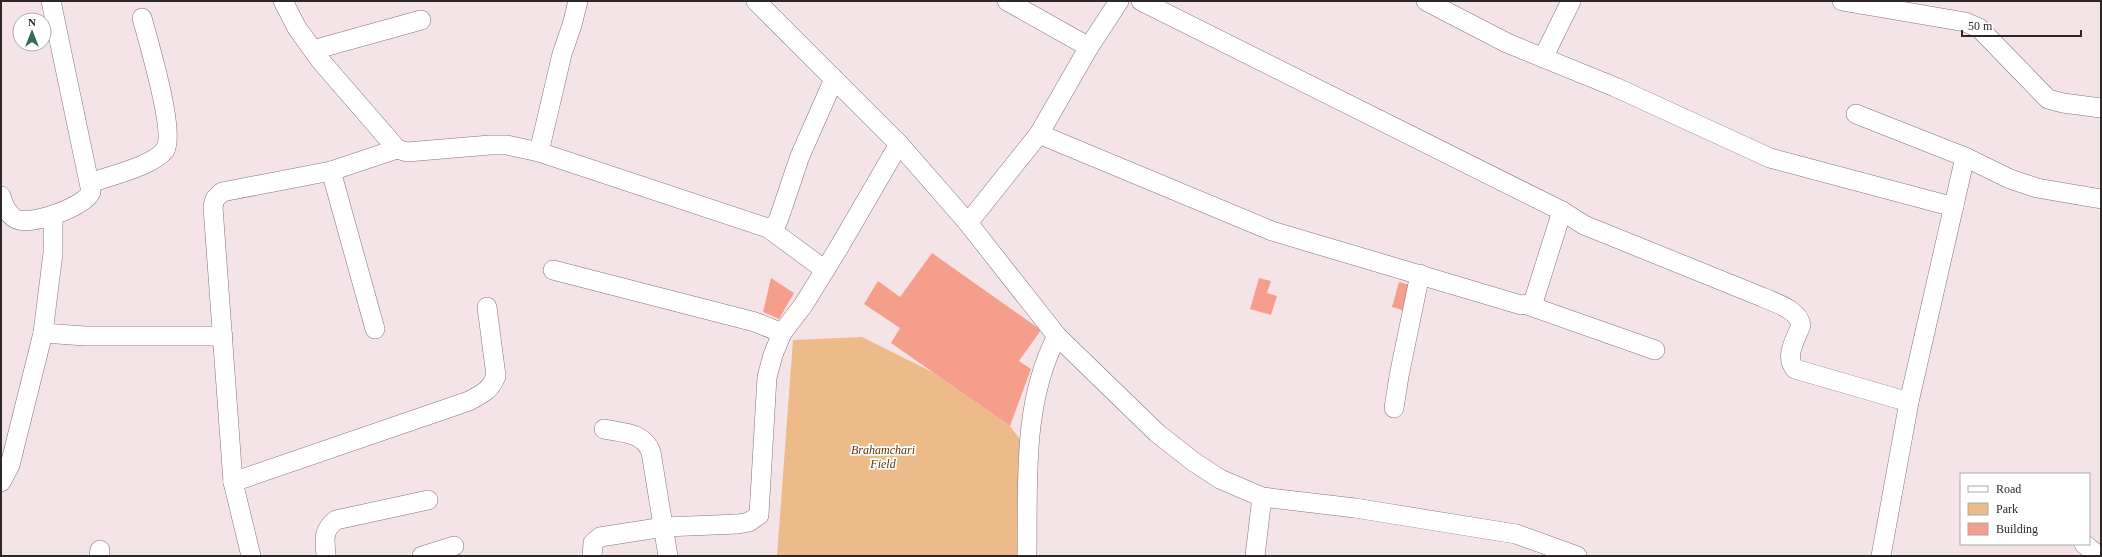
<svg xmlns="http://www.w3.org/2000/svg" width="2102" height="557" viewBox="0 0 2102 557" font-family="'Times New Roman',serif">
  <rect width="100%" height="100%" fill="#f4e4e8"/>
  <!-- green -->
  <path fill="#edba89" d="M862,337L934,373L1010,426L1028,450L1029,556H777L793,340Z"/>
  <!-- building -->
  <g fill="#f69e8c">
    <path d="M932,253L1041,330L1019,361L1031,369L1010,426L891,343L900,328L864,304L878,281L900,297Z"/>
    <path d="M771,278L794,293L779,319L763,312Z"/>
    <path d="M1259,278L1271,281L1267,293L1277,296L1271,315L1250,309Z"/>
    <path d="M1399,282L1416,287L1409,312L1392,307Z"/>
  </g>
  <g fill="none" stroke-linecap="round" stroke-linejoin="round">
    <!-- street casing -->
    <g stroke="#827478" stroke-width="20">
      <g id="street">
        <path d="M283,1L297,28L320,60L397,149L407,152L490,145H507L539,152L768,228L776,225L779,218L800,156L834,79"/>
        <path d="M756,1L899,144L968,223L1057,336L1157,433L1194,462L1220,479L1262,497L1355,508L1516,534L1577,556"/>
        <path d="M1007,1L1089,47"/>
        <path d="M1426,1L1507,43L1615,87L1770,158L1954,207"/>
        <path d="M1842,1L1965,22L1979,28L2048,99L2063,103L2101,108"/>
        <path d="M313,50L421,20"/>
        <path d="M1543,58L1571,1"/>
        <path d="M1856,114L1965,157L2010,179L2037,188L2101,199"/>
        <path d="M1039,134L1272,231L1521,305L1533,303L1562,211L1141,1"/>
        <path d="M539,152L562,54L572,25L578,1"/>
        <path d="M331,171L375,329"/>
        <path d="M90,183C109,176 153,166 165,150C176,133 148,40 142,18"/>
        <path d="M1,196C3,204 8,215 16,219C31,226 84,207 91,192L51,1"/>
        <path d="M1562,211L1584,225L1762,297C1775,303 1798,309 1801,325C1796,339 1784,356 1795,369L1909,402"/>
        <path d="M53,215V253L43,333L85,336H223"/>
        <path d="M968,223L1039,134L1089,47L1119,1"/>
        <path d="M768,228L825,270"/>
        <path d="M553,270L755,322L782,333"/>
        <path d="M1527,305L1655,350"/>
        <path d="M1394,408L1399,376L1420,274"/>
        <path d="M604,429C623,433 643,432 651,452L668,556"/>
        <path d="M1,482L10,465L43,333"/>
        <path d="M233,482L469,401C482,394 491,390 496,376L487,307"/>
        <path d="M2084,544L2099,556"/>
        <path d="M99,556L100,550"/>
        <path d="M251,556L233,482L213,207L215,199L222,192L331,171L397,149"/>
        <path d="M326,556C325,539 322,531 336,520L428,500"/>
        <path d="M422,556L454,546"/>
        <path d="M592,556L593,543L600,537L664,527L738,524L749,522L759,515L767,377L773,355L782,333L804,304L838,249L899,144"/>
        <path d="M1027,556C1028,482 1022,403 1057,336"/>
        <path d="M1255,556L1262,497"/>
        <path d="M1881,556L1909,402L1965,157"/>
      </g>
    </g>
    <!-- street -->
    <use href="#street" stroke="#fff" stroke-width="19"/>
  </g>
  <g text-anchor="middle" stroke-width="3.5" stroke-linejoin="round" paint-order="stroke">
    <!-- park labels -->
    <g font-size="12" font-style="italic" fill="#5d3500" stroke="#fff">
      <text x="883" y="454">Brahamchari<tspan x="883" dy="14">Field</tspan></text>
    </g>
  </g>
  <!-- border -->
  <rect width="2102" height="557" fill="none" stroke="#2d2728" stroke-width="4"/>
  <!-- legend -->
  <rect x="1960" y="473" width="130" height="72" fill="#ffffff" stroke="#aba9a9"/>
  <rect x="1968" y="486" width="20" height="6" fill="#ffffff" stroke="#aba9a9"/>
  <text x="1996" y="493" font-size="12" fill="#2d2728">Road</text>
  <rect x="1968" y="503" width="20" height="12" fill="#edba89" stroke="#aba9a9"/>
  <text x="1996" y="513" font-size="12" fill="#2d2728">Park</text>
  <rect x="1968" y="523" width="20" height="12" fill="#f69e8c" stroke="#aba9a9"/>
  <text x="1996" y="533" font-size="12" fill="#2d2728">Building</text>
  <!-- north arrow -->
  <g transform="translate(32 32)"><circle r="19" fill="#ffffff" stroke="#aba9a9"/>
  <path d="M0-3L7 15L0 10L-7 15Z" fill="#346d55"/>
  <text y="-6" font-size="11" font-weight="bold" text-anchor="middle" fill="#2d2728">N</text>
  </g>
  <!-- scale -->
  <path d="M1962 30v6h119v-6" fill="none" stroke="#2d2728" stroke-width="2"/>
  <text x="1968" y="30" font-size="12" fill="#2d2728" stroke="#ffffff" stroke-width="3" paint-order="stroke">50 m</text>
</svg>
